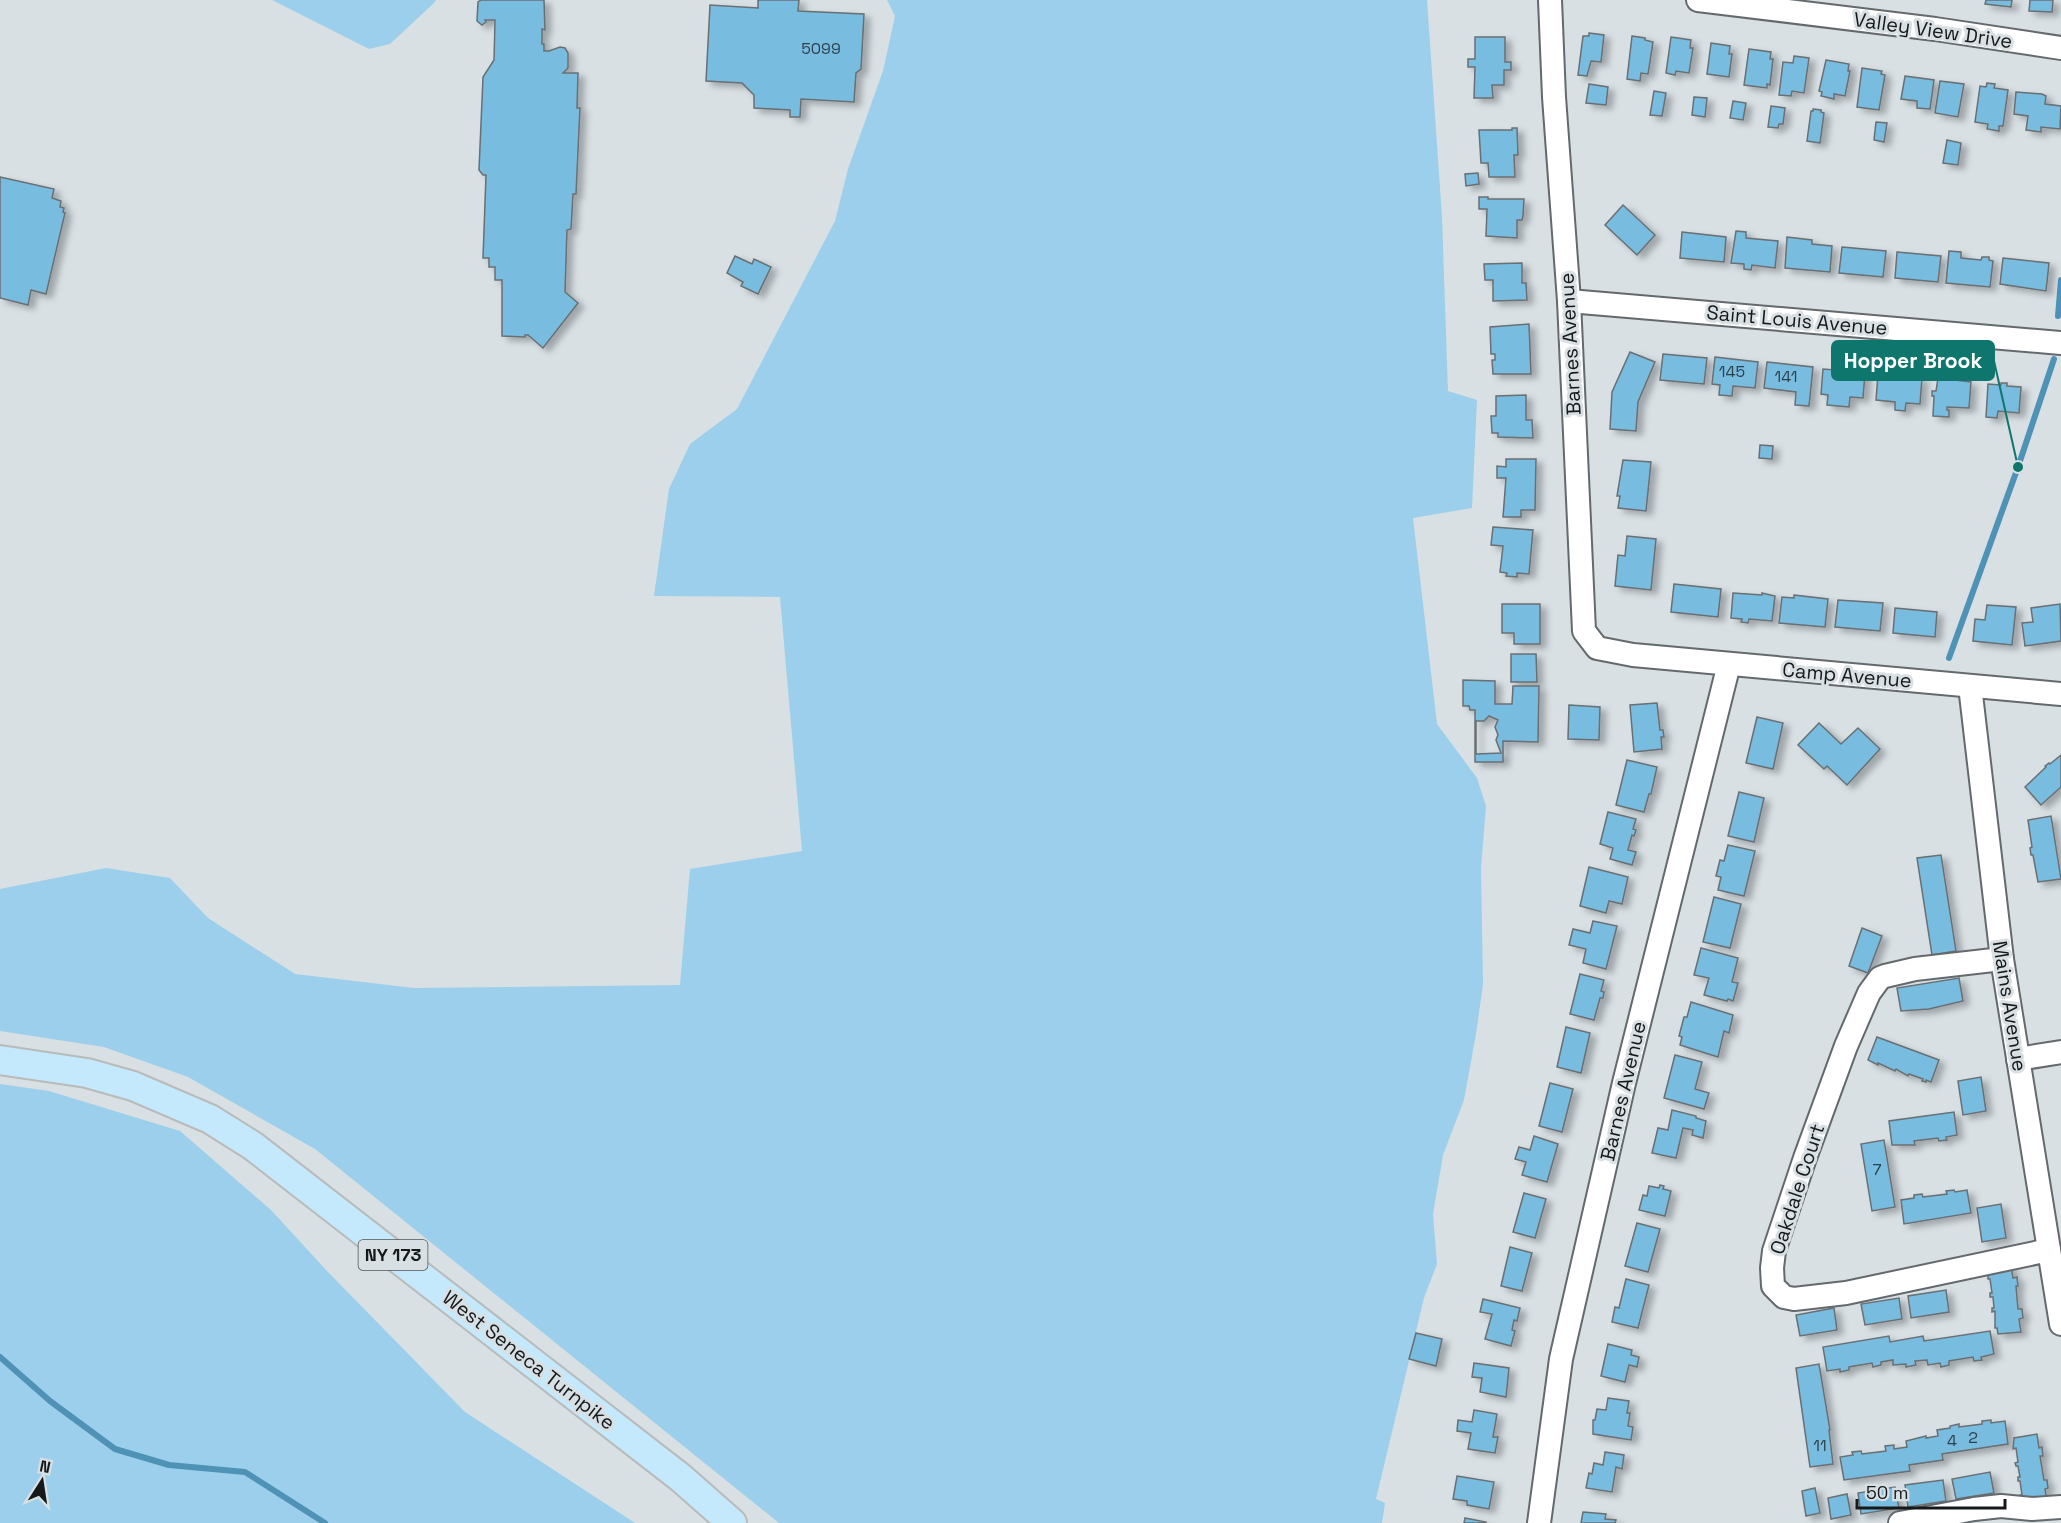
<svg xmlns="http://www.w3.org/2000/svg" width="2061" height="1523" viewBox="0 0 2061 1523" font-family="'Space Grotesk',sans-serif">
  <defs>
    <filter id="shadow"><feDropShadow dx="6" dy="4" stdDeviation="3" flood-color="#0004"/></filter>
  </defs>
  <rect width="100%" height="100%" fill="#d8e0e4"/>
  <!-- green -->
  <g fill="#9ccfeb">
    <path d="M272,0H436L434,3L390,44L369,49Z"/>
    <path d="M887,0H1427L1442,217L1448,391L1477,400L1472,508L1413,518L1437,724L1477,778L1486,806L1481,868L1483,984L1476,1034L1464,1100L1443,1155L1433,1214L1437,1264L1424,1298L1376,1499L1385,1503L1382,1523H779L315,1149L188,1077L104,1047L0,1031V889L106,868L170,878L208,918L295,974L414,988L680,985L690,869L802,851L780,597L654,596L669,489L690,444L737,409L835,221L848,169L883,71L895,16Z"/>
    <path d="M0,1084L49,1091L180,1131L271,1210L327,1271L465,1412L635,1523H0Z"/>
  </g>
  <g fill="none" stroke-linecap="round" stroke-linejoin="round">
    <!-- stream -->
    <g stroke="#4e92b5" stroke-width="6">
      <path d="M2058,316L2061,280"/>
      <path d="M1949,658L2018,467L2054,359"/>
      <path d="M0,1357L50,1401L115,1449L169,1465L245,1472L325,1523"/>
    </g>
  </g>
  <!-- building -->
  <g fill="#78bce0" stroke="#696f73" stroke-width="1.5" fill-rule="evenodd" filter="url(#shadow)">
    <path d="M481,0H544L545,30L542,29V44H544V51H549L560,47L565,48L568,53V68L563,73H578L577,108H580L576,194H573L571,229L567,230L565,292L578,303L543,348L528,335H525V337L502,336V280H495V267H489V258H483L486,175H483L479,170L483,77L494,60L495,20H485L486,22L482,25L477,21L478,2Z"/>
    <path d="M758,0H799L798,11L864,14L861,69L856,73L854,102L801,99L800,117H790V110L754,108V95L742,83L706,81L710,5L758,8Z"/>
    <path d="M1986,0H2012L2011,7L1985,4Z"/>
    <path d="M2030,0H2053L2052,12L2029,11Z"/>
    <path d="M1589,33L1604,35L1601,62L1591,61L1587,76L1578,75L1583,36H1589Z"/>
    <path d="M1632,36L1645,38V40L1653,42L1648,74L1641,73L1640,81L1627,79Z"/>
    <path d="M1475,37H1505V62H1511V70H1504V85H1492L1493,98H1474L1475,67H1468V59H1475Z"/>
    <path d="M1671,37L1691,40L1690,48H1693L1689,73L1676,71L1675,75L1666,73Z"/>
    <path d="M1711,43L1730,46L1729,54H1732L1729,77L1707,74Z"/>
    <path d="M1749,49L1771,52L1770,59H1773L1770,85L1767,84V88L1744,85Z"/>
    <path d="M1794,56L1809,58L1804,93L1792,91L1791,96L1779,95L1783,62L1793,63Z"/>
    <path d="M1826,60L1849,64L1848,71H1850L1845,96L1834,94V99L1821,96L1822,92L1819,91Z"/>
    <path d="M1862,68L1882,71L1881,74L1885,75L1879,110L1857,107Z"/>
    <path d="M1905,76L1934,80L1930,109L1917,108V101L1901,99Z"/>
    <path d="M1940,81L1964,84L1958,117L1935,113Z"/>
    <path d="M1987,83L1995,84L1994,88L2008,90L2003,126H1999V131L1987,129L1988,124L1975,122L1980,86L1986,87Z"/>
    <path d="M1589,84L1608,87L1606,105L1586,103Z"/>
    <path d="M1654,91L1666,93L1662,116L1650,115Z"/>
    <path d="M2016,92L2042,94L2046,96L2045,104L2061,106L2060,129L2041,127V132L2026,130L2028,116L2014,114Z"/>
    <path d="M1694,97L1707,98L1705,117L1692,115Z"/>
    <path d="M1733,101L1746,103L1743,120L1730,118Z"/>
    <path d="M1771,106L1785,108L1783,124H1779L1778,128L1768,127Z"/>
    <path d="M1813,109L1821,110V112L1824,113L1820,143L1807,141L1811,111H1813Z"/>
    <path d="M1876,122L1887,123L1884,142L1874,140Z"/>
    <path d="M1512,128H1517L1518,155H1514L1515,177H1489L1488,163H1481L1479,130H1512Z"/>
    <path d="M1947,140L1961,143L1958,165L1943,163Z"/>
    <path d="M1478,173L1479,184L1466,186L1465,174Z"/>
    <path d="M0,177L54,189L52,198L61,201L60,207L64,208L63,212L65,213L46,294L31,290L28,305L0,298Z"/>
    <path d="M1479,197H1488V199H1524L1523,216L1522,220H1517V238L1486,236L1487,209H1479Z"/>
    <path d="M1623,205L1655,235L1637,255L1605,225Z"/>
    <path d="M1736,231L1746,232V238L1778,241L1775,268L1752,265L1751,270L1744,269V264L1731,263Z"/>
    <path d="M1682,232L1726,237L1724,262L1680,258Z"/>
    <path d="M1787,237L1812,240V244L1832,246L1830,272L1785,268Z"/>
    <path d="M1842,247L1886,251L1883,277L1839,273Z"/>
    <path d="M1949,251L1961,252V258L1981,260L1982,257H1989V260L1993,261L1990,287L1946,283Z"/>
    <path d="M1897,252L1941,256L1938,282L1895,278Z"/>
    <path d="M735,256L752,264L754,259L771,267L758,294L741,286L743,282L727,273Z"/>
    <path d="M2003,258L2049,263L2046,291L2000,284Z"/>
    <path d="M1522,263V283H1526L1527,300L1493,301V280H1485L1484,264Z"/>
    <path d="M1529,324L1531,374H1493L1492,360H1495V354H1491L1490,327Z"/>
    <path d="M1630,352L1655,362L1638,402L1636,431L1610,429L1612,392Z"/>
    <path d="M1663,354L1707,358L1704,384L1660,380Z"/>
    <path d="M1715,357L1758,362L1755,388L1733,386L1732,396L1719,395L1720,385L1712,384Z"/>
    <path d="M1767,362L1813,367L1809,406L1795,405L1796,392L1764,388Z"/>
    <path d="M1835,367H1840V370L1865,373L1863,398L1850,397L1849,407L1827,405L1828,395L1821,394L1823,369L1835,370Z"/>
    <path d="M1878,374L1922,378L1920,404L1906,403L1905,411L1895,410V402L1876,400Z"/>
    <path d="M1938,378L1971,382L1969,408L1947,407V410H1949V417L1933,416L1934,396H1932V391H1936Z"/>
    <path d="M2001,383H2007V386L2021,387L2019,413L1998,411L1997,418L1986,417L1988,384L2001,385Z"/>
    <path d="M1526,395V420H1532L1533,438L1498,437V433H1492L1491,416H1496V396Z"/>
    <path d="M1760,445L1773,446L1772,459L1759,458Z"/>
    <path d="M1506,459H1536L1535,510H1521V517H1503L1506,478H1497V466L1506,467Z"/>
    <path d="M1623,460L1651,462L1646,511L1618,508L1620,496H1617Z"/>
    <path d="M1493,527L1533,530L1529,574L1517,573V577L1506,576L1507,573L1500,572L1503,546L1491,545Z"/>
    <path d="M1627,536L1656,539L1651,590L1615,586L1618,555L1625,556Z"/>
    <path d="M1674,584L1721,589L1718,617L1671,612Z"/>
    <path d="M1733,593L1762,595V593L1775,596L1772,621L1749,619L1748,623L1741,622L1742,619L1731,618Z"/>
    <path d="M1794,595L1828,599L1825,627L1779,623L1782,597L1794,598Z"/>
    <path d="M1838,600L1883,603L1880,631L1835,627Z"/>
    <path d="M1502,604H1540V644H1514V633H1502Z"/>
    <path d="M2060,604L2061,641L2025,646L2022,623L2033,622L2031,608Z"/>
    <path d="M1987,605L2016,607L2012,645L1973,641L1975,619L1985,620Z"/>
    <path d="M1895,608L1937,612L1935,637L1893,633Z"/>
    <path d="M1511,654H1536L1537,682H1511Z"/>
    <path d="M1463,680L1495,681V704H1512L1513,686H1539L1538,742L1503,741V762H1475V710H1470L1469,706H1463ZM1489,716L1498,720L1495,727L1498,735L1496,740L1501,753L1476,754V721H1484Z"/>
    <path d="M1657,703L1660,730H1663L1664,737H1661L1662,749L1634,752L1630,705Z"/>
    <path d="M1569,705L1600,707L1599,740L1568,739Z"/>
    <path d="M1757,717L1783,723L1773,769L1746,763Z"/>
    <path d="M1819,723L1841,744L1858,728L1880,749L1847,785L1827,766L1824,769L1798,745Z"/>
    <path d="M2061,755V787L2041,805L2025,787L2046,767L2045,766L2049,763L2050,764Z"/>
    <path d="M1627,760L1657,767L1651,794H1649L1644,812L1616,805Z"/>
    <path d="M1739,792L1764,798L1754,842L1728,836Z"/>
    <path d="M1608,812L1636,819L1633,829L1636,830L1634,836L1632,835L1628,850L1636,852L1632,865L1610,859L1613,848L1600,844Z"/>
    <path d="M2051,816L2061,879L2038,882L2033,855H2031L2030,848L2032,847L2028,820Z"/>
    <path d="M1728,845L1755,851L1744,896L1718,890L1721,877L1716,876L1720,860L1724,861Z"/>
    <path d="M1941,855L1956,951L1932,955L1917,858Z"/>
    <path d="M1589,867L1628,877L1622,904L1609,901L1606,913L1580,906Z"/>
    <path d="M1714,897L1741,904L1730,948L1703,942Z"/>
    <path d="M1593,921L1617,926L1606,969L1583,963L1586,949L1569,945L1573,929L1590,933Z"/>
    <path d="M1862,928L1882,936L1868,973L1849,966Z"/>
    <path d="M1701,948L1738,958L1732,982L1738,983L1733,1001L1728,999L1727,1001L1704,995L1709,978L1694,975Z"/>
    <path d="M1580,974L1604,980L1601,991L1604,992L1603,998H1600L1594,1020L1570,1014Z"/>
    <path d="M1959,978L1963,1001L1929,1009L1901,1011L1897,988Z"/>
    <path d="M1691,1002L1733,1015L1729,1033L1724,1031L1718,1057L1680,1045L1682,1037L1679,1036L1684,1017H1687Z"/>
    <path d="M1566,1027L1590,1033L1581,1073L1557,1067Z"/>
    <path d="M1877,1037L1939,1060L1931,1082L1926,1080V1082L1922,1081L1923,1079L1909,1074L1908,1076L1896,1069L1895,1071L1878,1063V1065L1868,1060Z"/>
    <path d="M1675,1055L1702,1062L1695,1089L1709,1093L1704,1109L1664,1098Z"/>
    <path d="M1981,1077L1986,1111L1963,1115L1958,1081Z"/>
    <path d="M1550,1083L1573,1089L1562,1132L1539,1126Z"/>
    <path d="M1672,1110L1696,1116V1118L1706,1121L1703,1138L1692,1135L1693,1130L1683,1128L1676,1158L1652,1153L1658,1128L1668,1130Z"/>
    <path d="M1954,1112L1957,1135L1946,1137L1947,1140L1939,1141L1938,1138L1914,1141L1915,1145H1892L1889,1121Z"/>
    <path d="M1534,1136L1558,1144L1547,1182L1522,1175L1526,1162L1515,1159L1519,1147L1530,1150Z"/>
    <path d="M1884,1140L1895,1207L1872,1211L1861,1144Z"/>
    <path d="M1660,1185L1664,1186L1663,1189L1671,1191L1665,1216L1639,1210L1643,1195L1647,1196L1649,1186L1659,1188Z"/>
    <path d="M1954,1190L1955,1192L1967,1190L1971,1213L1904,1224L1901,1200L1914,1198V1195L1922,1194L1923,1197L1947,1194L1946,1191Z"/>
    <path d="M1524,1193L1546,1199L1535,1238L1513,1232Z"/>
    <path d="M2001,1204L2006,1238L1982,1242L1977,1208Z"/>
    <path d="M1637,1223L1660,1229L1648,1272L1625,1266Z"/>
    <path d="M1510,1247L1532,1253L1522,1291L1501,1286Z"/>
    <path d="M2011,1265L2013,1278L2017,1277L2018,1286H2016L2018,1309H2022L2023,1318L2019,1319L2021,1332L1998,1334L1997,1328H1995V1311L1992,1312V1308H1994L1993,1297H1990V1293H1992L1990,1279H1988V1267Z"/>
    <path d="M1626,1279L1649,1285L1638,1328L1612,1322L1615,1307L1619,1308Z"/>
    <path d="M1946,1290L1949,1312L1911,1318L1908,1296Z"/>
    <path d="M1899,1298L1902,1319L1865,1325L1861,1304Z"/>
    <path d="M1483,1299L1520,1308L1517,1321L1514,1320L1512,1330L1515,1331L1511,1346L1485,1339L1492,1314L1480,1312Z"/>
    <path d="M1834,1308L1837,1330L1800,1336L1796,1315Z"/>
    <path d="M1990,1331L1994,1354L1981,1357L1982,1360L1974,1361L1973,1357L1949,1361V1365L1941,1367L1940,1363L1928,1365L1927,1360L1915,1361L1916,1365L1906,1367V1364L1893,1365V1360L1881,1362V1365L1873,1367L1872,1363L1849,1367V1370L1840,1372V1369L1827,1371L1823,1347L1889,1336L1890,1342L1923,1336L1924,1341Z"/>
    <path d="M1416,1333L1442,1339L1436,1366L1409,1359Z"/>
    <path d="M1608,1344L1632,1350L1631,1355L1639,1357L1637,1367L1629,1365L1625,1382L1601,1376Z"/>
    <path d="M1474,1363L1509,1368L1506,1397L1480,1392L1482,1378L1472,1377Z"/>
    <path d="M1819,1364L1830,1430H1829L1833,1464L1810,1467L1796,1368Z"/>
    <path d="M1608,1398L1629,1401L1627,1413H1630L1628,1426L1633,1427L1631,1440L1593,1434V1420H1595L1597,1409L1606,1410Z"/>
    <path d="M1474,1410L1497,1414L1493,1437H1498L1495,1453L1468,1449L1471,1433L1457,1431L1458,1420L1472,1422Z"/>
    <path d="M1991,1420V1423L2005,1421L2008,1444L1942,1454L1943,1460L1909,1465L1910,1471L1844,1480L1840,1457L1853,1455L1852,1452L1861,1451L1862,1454L1886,1451L1885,1446L1894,1445V1449L1907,1447L1906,1441L1926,1436V1438L1938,1436L1937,1430L1950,1428V1426L1959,1424V1427L1982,1424V1421Z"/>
    <path d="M2037,1434L2039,1448L2042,1447L2043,1456H2040L2044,1480H2047L2048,1488L2045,1489L2047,1501L2021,1499L2020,1495H2022L2020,1481H2018V1477H2020L2018,1466H2016L2015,1463L2018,1462L2016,1448L2013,1449L2014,1438Z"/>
    <path d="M1605,1452L1624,1455L1622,1469L1616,1467L1612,1492L1586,1488L1589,1473L1592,1474L1594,1463L1603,1465Z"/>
    <path d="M1990,1472L1994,1493L1956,1499L1952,1479Z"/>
    <path d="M1457,1476L1494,1482L1489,1509L1467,1505V1501L1453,1499Z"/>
    <path d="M1943,1480L1946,1501L1908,1507L1905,1485Z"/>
    <path d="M1895,1487L1899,1508L1861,1514L1858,1493Z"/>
    <path d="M1815,1488L1820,1513L1806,1516L1802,1491Z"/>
    <path d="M1847,1494L1851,1515L1831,1519L1828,1498Z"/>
    <path d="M1583,1512L1606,1514L1605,1519L1616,1520L1615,1523H1581Z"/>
    <path d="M1465,1518L1486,1522V1523H1464Z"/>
  </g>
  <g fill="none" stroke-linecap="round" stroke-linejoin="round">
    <!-- minor casing -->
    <g stroke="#63696c" stroke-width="26">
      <g id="minor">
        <path d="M1550,0L1554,97L1569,301L1584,631L1597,648L1633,655L2061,694"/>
        <path d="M1698,0L1935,29L2061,48"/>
        <path d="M1569,301L2061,343"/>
        <path d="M1970,686L2002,959L2061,1324"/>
        <path d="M2002,959L1915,969L1885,976L1880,978L1869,993L1846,1046L1805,1158L1774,1251L1772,1268L1773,1286L1784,1297L1794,1299L1846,1293L2049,1250"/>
        <path d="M2018,1059L2061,1052"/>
        <path d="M1539,1523L1561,1359L1624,1083L1729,664"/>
        <path d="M1900,1523L1974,1509L2001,1506L2032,1509L2061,1507"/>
      </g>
    </g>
    <!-- major casing -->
    <g stroke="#b9baba" stroke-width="32">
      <path id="major" d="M0,1060L87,1073L133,1086L210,1119L253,1146L681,1478L732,1523"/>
    </g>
    <!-- minor -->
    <use href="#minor" stroke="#fff" stroke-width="22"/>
    <!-- major -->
    <use href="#major" stroke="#c4e9fd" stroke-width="28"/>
  </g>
  <g text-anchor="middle" stroke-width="6" stroke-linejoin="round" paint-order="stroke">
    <!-- number labels -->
    <g font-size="16" fill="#2e424c">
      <text x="821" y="54">5099</text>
      <text x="1732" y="377">145</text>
      <text x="1786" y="382">141</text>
      <text x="1877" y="1175">7</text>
      <text x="1973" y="1443">2</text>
      <text x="1952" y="1446">4</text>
      <text x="1820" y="1451">11</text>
    </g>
    <!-- shield labels -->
    <rect fill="#d8e0e4" stroke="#505557" stroke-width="1.5" x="358.5" y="1240" width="69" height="30" rx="4.5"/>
    <g font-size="18" font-weight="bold" fill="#16191a">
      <text x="393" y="1261">NY 173</text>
    </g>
    <!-- street labels -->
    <g font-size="20" fill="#16191a" stroke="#d8e0e4">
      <text transform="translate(1933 30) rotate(8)" y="7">Valley View Drive</text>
      <text transform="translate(1797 320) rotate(5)" y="7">Saint Louis Avenue</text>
      <text transform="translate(1570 344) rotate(-93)" y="7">Barnes Avenue</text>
      <text transform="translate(1847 675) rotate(5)" y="7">Camp Avenue</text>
      <text transform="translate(2010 1006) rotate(81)" y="7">Mains Avenue</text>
      <text transform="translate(1623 1091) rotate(-77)" y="7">Barnes Avenue</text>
      <text transform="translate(1797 1189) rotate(-72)" y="7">Oakdale Court</text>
      <text transform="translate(529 1360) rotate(38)" y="7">West Seneca Turnpike</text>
    </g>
  </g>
  <!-- callouts -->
  <path fill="none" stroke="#0f766e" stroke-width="2" d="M2018 467L1994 361"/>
  <circle fill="#0f766e" stroke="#d8e0e4" stroke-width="2" cx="2018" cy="467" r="6"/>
  <rect fill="#0f766e" stroke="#0f766e" stroke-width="2" x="1832" y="341" width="162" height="39" rx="6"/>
  <g font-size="21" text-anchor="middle" font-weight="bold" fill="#fff">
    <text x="1913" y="368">Hopper Brook</text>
  </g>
  <!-- north arrow -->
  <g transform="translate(42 1481) rotate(12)" stroke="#d8e0e4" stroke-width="4.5" paint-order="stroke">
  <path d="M0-4.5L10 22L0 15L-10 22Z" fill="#16191a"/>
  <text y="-9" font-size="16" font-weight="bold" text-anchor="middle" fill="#16191a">N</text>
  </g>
  <!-- scale -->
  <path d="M1857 1499v9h148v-9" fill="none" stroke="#16191a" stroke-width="3"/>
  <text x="1866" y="1499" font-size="18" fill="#16191a" stroke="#d8e0e4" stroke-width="4.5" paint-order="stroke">50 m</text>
</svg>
